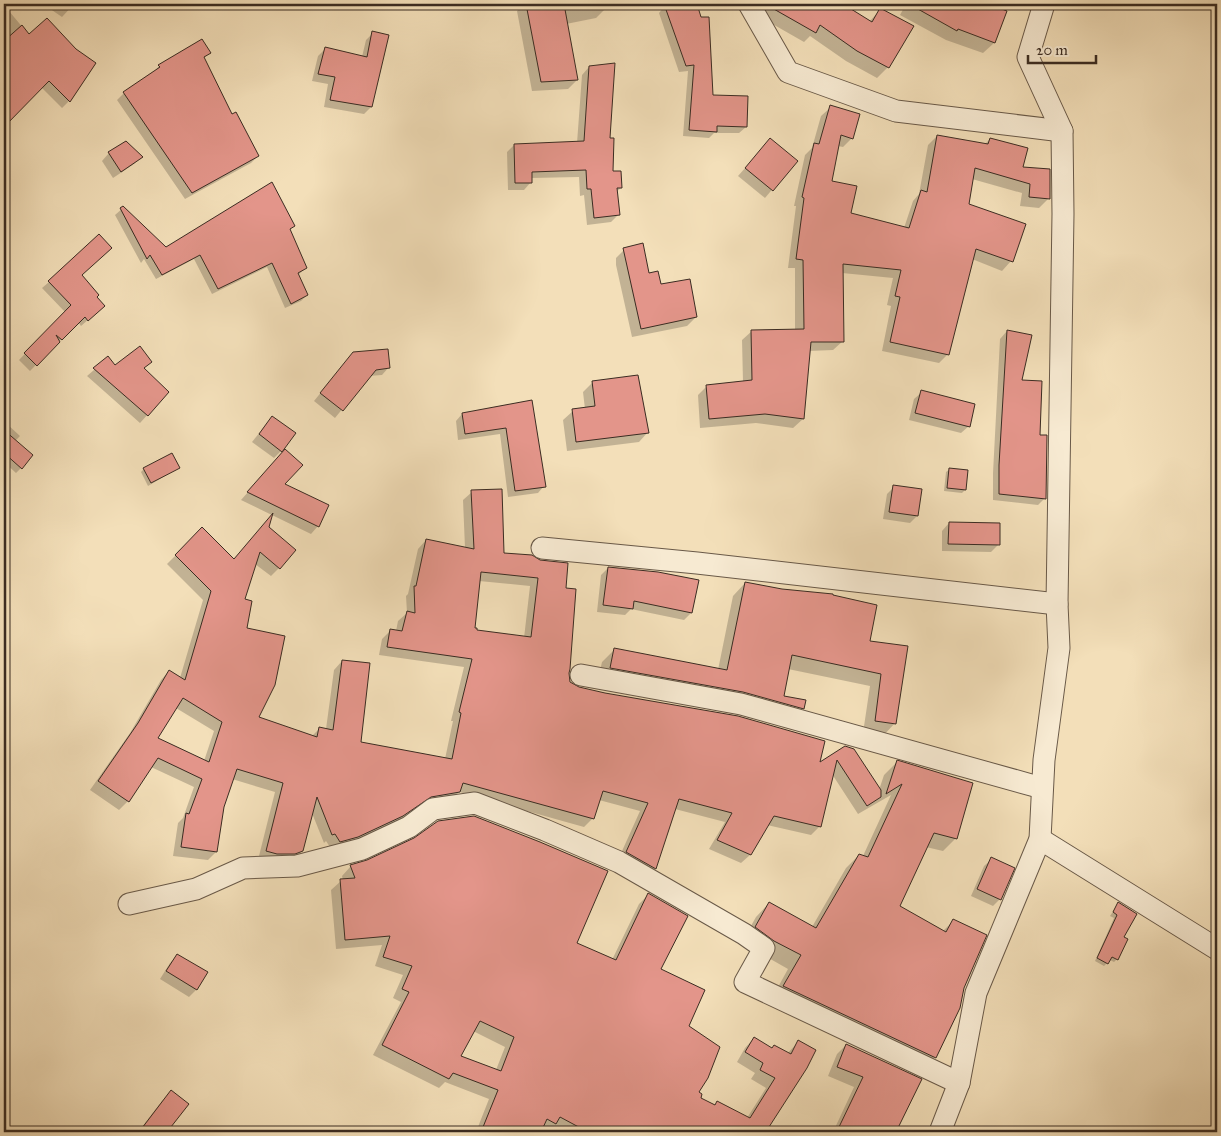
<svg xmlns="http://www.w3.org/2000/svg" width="1221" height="1136" viewBox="0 0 1221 1136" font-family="'IM FELL Great Primer',serif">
  <rect width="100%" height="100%" fill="#f3dfb9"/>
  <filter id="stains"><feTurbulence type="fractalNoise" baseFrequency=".004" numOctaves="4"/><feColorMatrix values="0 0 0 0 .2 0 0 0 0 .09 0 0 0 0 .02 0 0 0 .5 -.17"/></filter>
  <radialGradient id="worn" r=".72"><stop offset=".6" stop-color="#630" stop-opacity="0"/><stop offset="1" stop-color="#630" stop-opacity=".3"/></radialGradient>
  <!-- shadow -->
  <g fill="#0003" fill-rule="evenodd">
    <path d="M43,4H74L62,17Z"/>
    <path d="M524,4H604L605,9L596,18L566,24L577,80L568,89L532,91L517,11Z"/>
    <path d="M672,4H695L700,18L712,97L746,127L739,133H714L709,138L683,136L688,71L679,72L659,13L665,6Z"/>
    <path d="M759,4H841L869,22L880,10L888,67L877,78L846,61L810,36L804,42L753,13Z"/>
    <path d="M906,4H1007L1006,12L994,43L983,53L946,40L900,15Z"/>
    <path d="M4,5L29,35L69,101L62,108L41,87L15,114L4,102Z"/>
    <path d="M373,33L371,107L364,114L324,107L328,84L312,81L318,56L325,49L362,57L366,40Z"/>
    <path d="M209,53L203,59L231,115L258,156L251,163L185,199L117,100L124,93L153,73L159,66Z"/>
    <path d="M589,67L609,139L611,173L621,188L616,192L618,215L611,222L587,225L584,195L580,196L579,177L531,178V182L524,190H508L507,152L514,145L577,143L582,75Z"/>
    <path d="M831,107L852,138L843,147L838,146L830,182L850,214L904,228L913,201L919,194L928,145L937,136L985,144L990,139L1021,168L1048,199L1039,208L1020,206L1022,193L972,179L967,204L1011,261L1002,271L972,259L948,354L939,363L882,351L891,306L887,305L893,278L842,273L843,341L833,350L809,351L803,419L793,428L756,423L700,428L698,395L707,386L743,382L742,340L752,331H795V268H788L796,206H794L805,155L812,148L821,116Z"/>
    <path d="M770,140L796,161L765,198L738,176Z"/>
    <path d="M126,142L141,157L134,164L113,178L102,161L109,153Z"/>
    <path d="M123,208L165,249L293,226L289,230L306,268L298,275L307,295L301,301L285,308L267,267L212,294L194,259L156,279L144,259L141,263L115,215Z"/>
    <path d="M626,248L648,274L696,317L687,326L632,337L616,265V258Z"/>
    <path d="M80,276L95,297L97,312L81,326L78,322L30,371L19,360L65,312L42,288L49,282Z"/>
    <path d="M1007,331L1020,381L1038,436L1045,498L1038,505L993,500V473L1000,339Z"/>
    <path d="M353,353L389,367L382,375L369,376L335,418L314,401Z"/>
    <path d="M108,358L115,367L150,362L143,369L168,392L140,423L87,376Z"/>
    <path d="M593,382L648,432L639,442L567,451L563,420L573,411L585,409L583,392Z"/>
    <path d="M922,392L969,426L961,433L909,420L914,399Z"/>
    <path d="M531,401L544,486L538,493L508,497L500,434L458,440L456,421L462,414Z"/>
    <path d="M272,417L281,451L274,458L252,442Z"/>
    <path d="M6,423L20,436L15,441L21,468L16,473L4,462V425Z"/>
    <path d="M278,458L283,485L318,526L311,534L241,500Z"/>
    <path d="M178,468L148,486L141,472L144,469Z"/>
    <path d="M950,469L965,490L962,493L944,491L946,472Z"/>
    <path d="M894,487L917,516L910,523L883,519L887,494Z"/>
    <path d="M472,492L503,554L564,589L568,683L573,686L818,764L845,747L879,790L884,775L897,762L956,838L943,851L926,847L899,906L943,931L954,920L963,988L959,1008L935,1057L922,1071L771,1000L788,969L760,953L743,940L756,917L769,903L812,927L846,868L859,855L863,856L891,795L858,814L832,774L820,826L811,835L767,825L750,855L741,863L709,849L725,822L675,809L655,868L647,877L618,860L640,811L599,800L593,818L584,827L459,792L450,801L421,805L392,825L348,845L332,850L326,841L324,843L312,813L302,851L293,860H258L275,792L232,779L222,806L216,852L208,860L173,856L178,823L183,818L194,787L151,767L128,801L119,810L90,790L130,733L161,680L169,671L180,678L203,600L167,564L202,529L233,560L267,528L279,568L271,576L255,564L243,600L245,629L257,717L311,737L320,728L326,729L334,670L342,661L360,744L445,759L453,721H451L464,667L379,655L382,639L391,630L396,631L398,621L407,613L406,596L408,594L418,549L426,540L465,548L463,500ZM479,581L530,586L524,638L475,632L474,629ZM176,708L214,731L204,761L156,738Z"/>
    <path d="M949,523L999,544L991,552L942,551V531Z"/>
    <path d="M608,568L691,613L684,620L631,609L625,615L597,612L601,575Z"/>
    <path d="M745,583L868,642L906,647L895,723L883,736L863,733L870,686L788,669L783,697L803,708L790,720L598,680L602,662L614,650L718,670L733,596Z"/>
    <path d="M992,859L1000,899L993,906L971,896L984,866Z"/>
    <path d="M351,866L575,943L612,960L639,904L648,895L660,969L687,1027L699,1098L747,1118L766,1088L751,1079L755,1073L737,1062L745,1048L754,1038L772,1049L787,1054L798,1042L769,1125L783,1132H544L541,1130L540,1132H476L489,1099L445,1082L439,1088L373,1055L401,1002L393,998L403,975L375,966L382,945L336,949L331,890L341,881L343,880L342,876ZM473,1031L505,1047L496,1070L459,1057Z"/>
    <path d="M1116,907L1122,938L1117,959L1114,962L1110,960L1104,966L1095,961L1114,918L1110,916Z"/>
    <path d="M177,956L206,973L196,990L189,997L160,979L170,963Z"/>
    <path d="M846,1045L920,1080L895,1132H833L854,1087L828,1076L837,1054Z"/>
    <path d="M171,1092L187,1104L166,1132H138L162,1101Z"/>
  </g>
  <!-- building -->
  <g fill="#e3958a" stroke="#3b2c22" fill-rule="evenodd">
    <path d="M526,4H564L578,80L541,82Z"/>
    <path d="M664,4H697L701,17H709L713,95L748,96L747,127L717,126V132L689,130L694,65L686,66Z"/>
    <path d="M765,4H843L872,22L880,8L914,26L889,68L857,51L820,25L816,33Z"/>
    <path d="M909,4H989L1007,11L995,43L958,29L957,31Z"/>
    <path d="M47,18L76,49L96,63L70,102L49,81L4,127V41L22,25L29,34Z"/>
    <path d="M372,31L389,35L372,107L330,100L335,77L318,74L325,47L367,57Z"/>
    <path d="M202,39L211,53L204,57L232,114L236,112L259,156L192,193L123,92L160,67L158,65Z"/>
    <path d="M615,63L610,138H614L613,171H621L622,188H617L620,215L594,218L591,189H587L586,170L532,172V183H515L514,144L584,141L589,66Z"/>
    <path d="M830,105L860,114L853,139L841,135L832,181L857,186L851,213L909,228L921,190L927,192L937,135L988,144L990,138L1028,148L1023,167L1050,169V199L1029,197L1030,184L975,168L969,204L1026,224L1013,262L976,249L949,355L890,342L900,297L895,296L901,270L843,264L844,342H811L804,419L765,414L709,419L706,385L752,380L751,330L804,329L803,260L796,259L804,198L802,197L814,143L819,144Z"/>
    <path d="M770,138L798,161L773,191L745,168Z"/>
    <path d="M126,141L143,157L121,172L108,152Z"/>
    <path d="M272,182L295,226L290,229L307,268L298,273L308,295L291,304L272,263L218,289L200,255L162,275L150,255L147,259L120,208L123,206L166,247Z"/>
    <path d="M99,234L112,248L82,275L99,295L97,297L105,306L88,321L85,317L62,340L56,335L60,342L37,366L24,353L71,305L48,281Z"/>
    <path d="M643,243L649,273L658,271L661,284L690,279L697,317L641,329L623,248Z"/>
    <path d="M1007,330L1032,335L1022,380L1042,381L1040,435H1047L1046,499L999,494V465Z"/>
    <path d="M140,346L152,362L144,368L169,392L148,416L93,368L108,356L115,365Z"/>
    <path d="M388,349L390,368L376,370L343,411L320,393L353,352Z"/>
    <path d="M638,375L649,433L576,442L572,409L595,406L592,381Z"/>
    <path d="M921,390L975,404L970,427L915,413Z"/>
    <path d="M532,400L546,487L515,491L506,428L465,434L462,413Z"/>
    <path d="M272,416L296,433L282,452L259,434Z"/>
    <path d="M4,430L33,455L22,469L4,453Z"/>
    <path d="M285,449L303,465L285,484L329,505L319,527L247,492Z"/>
    <path d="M172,453L180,468L151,483L143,468Z"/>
    <path d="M949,468L968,470L966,490L947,488Z"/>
    <path d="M893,485L922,489L918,516L889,512Z"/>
    <path d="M502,489L504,553L532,555L540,560L568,563L566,588L576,589L570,669L569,673L570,682L579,687L605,693L738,716L825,741L820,762L845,746L854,749L881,790V797L867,806L837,760L821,827L774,816L751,855L717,840L732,813L679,799L656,869L626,852L648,803L603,791L594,819L463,783L460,792L431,797L403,816L358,837L340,842L335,834L332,835L317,797L303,851L295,854H277L266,851L283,783L237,769L224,807L217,852L181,847L186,813L189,814L202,779L158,758L129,802L98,781L138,723L169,670L185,680L211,591L175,555L202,527L234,559L273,513L269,527L296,550L280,569L260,552L245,599L252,601L247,628L285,636L275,685L259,717L317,737L319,727L333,730L342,660L370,663L361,742L452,759L461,713L459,712L472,659L387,647L390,629L402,631L407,611L415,613L414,586H416L426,539L474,549L471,490ZM481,572L538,578L531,637L477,630V628H475ZM183,698L222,722L209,762L158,738Z"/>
    <path d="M949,522L1000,523V545L948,544Z"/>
    <path d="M608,567L658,572L699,580L692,613L634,601L633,609L603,605Z"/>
    <path d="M745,582L782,589L833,594V595L877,605L870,641L908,646L896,724L875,721L881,674L792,655L784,696L806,700L804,709L743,692L610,668L614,648L727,670Z"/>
    <path d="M897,760L973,783L957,839L934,833L900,906L946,932L953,919L987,935L964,988L960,1008L936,1058L783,986L801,955L774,941L755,927L769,902L816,928L859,854L868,857L902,784L886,794Z"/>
    <path d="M474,816L540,842L608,871L577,943L616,960L648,893L688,916L661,969L705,990L689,1026L720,1047L708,1078L699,1092L702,1094L701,1098L715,1105L717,1101L750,1118L775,1078L760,1070L763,1063L745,1052L754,1037L772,1048L774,1045L791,1054L798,1040L816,1050L807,1068L769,1127L778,1132H588L560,1117L556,1124L547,1119L541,1132H481L498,1090L453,1073L449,1079L382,1045L409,992L402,989L412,966L383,957L390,936L345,940L340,879L355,878L350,865L367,860L414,838L438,821ZM480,1021L514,1037L501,1071L461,1056Z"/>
    <path d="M991,857L1015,868L1001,900L977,889Z"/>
    <path d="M1118,902L1137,914L1124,937L1128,939L1118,960L1112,957L1108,964L1097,958L1117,915L1113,912Z"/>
    <path d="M177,954L208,972L197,990L166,971Z"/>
    <path d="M846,1044L922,1079L896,1132H850L839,1127L863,1077L837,1067Z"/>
    <path d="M171,1090L189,1104L167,1132H139Z"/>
  </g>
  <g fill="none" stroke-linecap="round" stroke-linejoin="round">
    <!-- street casing -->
    <g stroke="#695948" stroke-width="23">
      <g id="street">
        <path d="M749,4L788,72L896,111L1062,131"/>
        <path d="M542,548L697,563L1057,604"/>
        <path d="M581,675L741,704L1042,788"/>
        <path d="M1040,839L1217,949"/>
        <path d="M129,904L196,889L243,868L297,866L362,849L409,827L433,809L475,803L545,830L619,862L744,934L764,948L745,982L959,1083"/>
        <path d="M940,1132L959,1083L976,993L1040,839L1044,760L1059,648L1057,604L1063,214L1062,131L1028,57L1044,4"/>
      </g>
    </g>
    <!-- street -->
    <use href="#street" stroke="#f7ead2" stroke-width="21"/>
  </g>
  <!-- margin -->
  <rect width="1221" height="1136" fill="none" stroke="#f3dfb9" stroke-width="20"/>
  <rect x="5" y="5" width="1211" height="1126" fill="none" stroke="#3b2c22" stroke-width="2.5"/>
  <rect x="10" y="10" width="1201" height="1116" fill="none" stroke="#3b2c22"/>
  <!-- scale -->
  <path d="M1028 55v8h68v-8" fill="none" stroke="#3b2c22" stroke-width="2.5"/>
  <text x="1036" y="55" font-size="15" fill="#3b2c22" stroke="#f7ead2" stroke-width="4" paint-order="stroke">20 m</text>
  <rect width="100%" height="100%" filter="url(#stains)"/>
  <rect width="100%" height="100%" fill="url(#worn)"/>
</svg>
